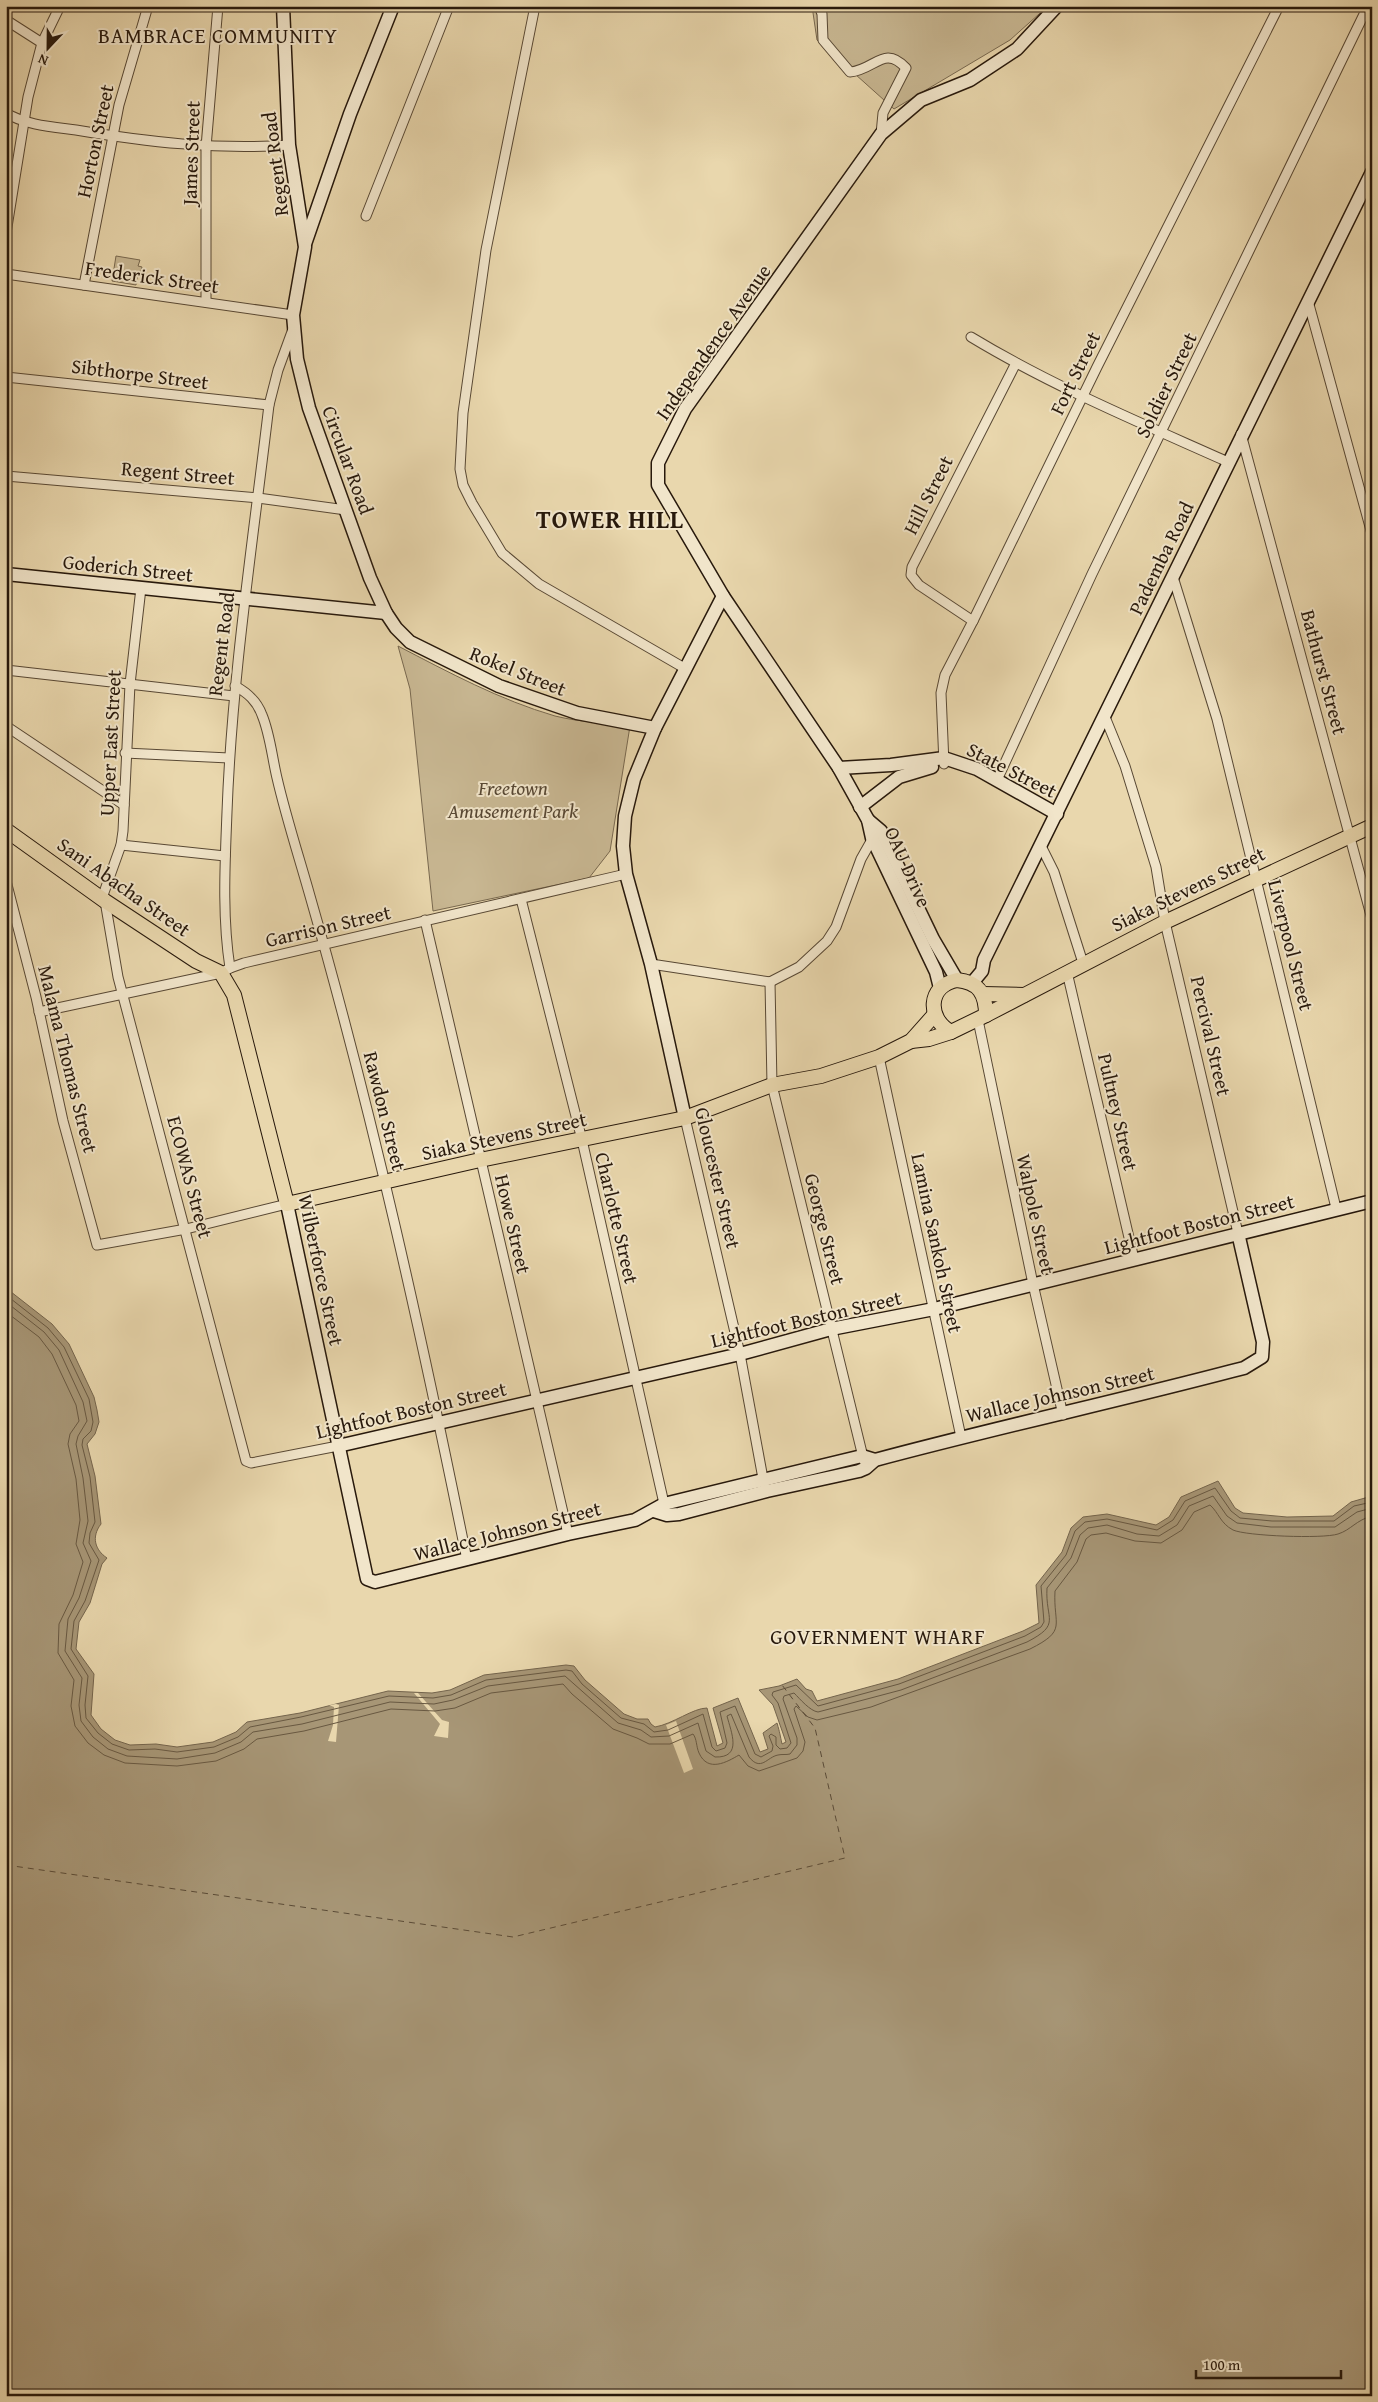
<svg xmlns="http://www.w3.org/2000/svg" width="1378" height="2402" viewBox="0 0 1378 2402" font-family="'Gentium Book Plus',serif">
  <rect width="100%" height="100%" fill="#e9d7ad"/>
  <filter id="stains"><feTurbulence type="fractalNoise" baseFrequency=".004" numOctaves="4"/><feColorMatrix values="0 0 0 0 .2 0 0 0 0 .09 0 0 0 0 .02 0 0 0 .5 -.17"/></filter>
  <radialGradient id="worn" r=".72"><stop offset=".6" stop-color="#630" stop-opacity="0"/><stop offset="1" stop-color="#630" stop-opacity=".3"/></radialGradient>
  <!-- green -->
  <g fill="#c8b792" stroke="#78684f">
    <path d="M812,6H1048L1010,40L894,109L817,40Z"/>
    <path d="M116,256L140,260L138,266L142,267L141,271L138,272L136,285L112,281Z"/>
    <path d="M398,646C448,672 500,700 555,716C579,722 605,723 630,726L610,851L589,878L433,911L410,689Z"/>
  </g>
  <!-- water -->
  <path fill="#a79676" stroke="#74644c" d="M6,1288L52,1324L69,1344L94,1397L97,1410L99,1422L95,1434L87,1444L95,1476L101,1524C91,1537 95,1550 107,1558L102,1564L90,1603L79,1622L76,1649L94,1674L91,1715L101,1729L115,1740L130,1745L156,1744L177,1747L213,1742L236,1732L247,1722L300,1713L388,1691L432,1693L450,1690L484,1675L566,1665L574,1666L585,1680L624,1714L637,1719H648L651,1724L655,1727C673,1724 693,1708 707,1708L717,1746L723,1743L713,1708L738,1698L760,1752L768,1749L763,1733L777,1723C780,1733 780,1735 782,1744L786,1742L773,1705L759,1690L779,1686L797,1679L806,1689L812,1691L817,1701L898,1679L1023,1631L1039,1623L1036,1585L1062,1552L1071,1528L1083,1517L1107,1514L1156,1525L1169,1517L1181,1497L1218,1481L1235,1508L1243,1513L1287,1517L1333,1516L1351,1502L1372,1496V2396H6Z"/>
  <!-- pier -->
  <g fill="#e9d7ad">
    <path d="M414,1693H418L442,1720L449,1722L448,1738L434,1736L440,1724Z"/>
    <path d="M336,1704L339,1705L336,1742L328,1741L333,1725L334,1707L329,1705Z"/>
    <path d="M676,1721L693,1769L684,1773L666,1725Z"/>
  </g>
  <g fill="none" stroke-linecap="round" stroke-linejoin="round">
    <!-- shore -->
    <g stroke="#685841" stroke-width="1">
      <path d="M6,1295L48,1328L64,1347L89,1399L93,1422L91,1431L83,1439L82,1445L90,1477L95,1522L90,1533L89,1543L99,1560L85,1601L74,1621L71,1649L88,1676L85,1705L86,1718L98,1733L112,1744L129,1750L155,1749L177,1752L214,1747L238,1737L250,1727L301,1717L389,1696L433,1698L451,1695L486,1680L566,1670L572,1671L582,1684L621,1718L644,1724L654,1732L668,1730L703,1714L712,1747L716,1751L725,1748L727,1743L720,1712L735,1706L755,1754L761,1757L772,1751L773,1746L769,1736L771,1734L776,1737V1745L780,1749L787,1748L791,1743L778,1703L772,1695L773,1692L796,1685L818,1706L899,1684L1025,1636L1041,1627L1044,1622L1041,1586L1066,1555L1075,1531L1085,1522L1107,1519L1157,1530L1173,1520L1185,1501L1215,1488L1231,1511L1240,1518L1272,1521H1334L1354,1506L1372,1502"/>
      <path d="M6,1302L44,1332L59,1350L83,1402L87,1421L78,1436L76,1444L83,1478L88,1521L83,1543L91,1561L79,1598L68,1619L65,1651L82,1678L79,1705L81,1721L93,1737L108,1749L127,1756L177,1759L215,1753L241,1742L253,1732L302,1724L390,1702L434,1704L453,1700L488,1686L565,1676L618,1723L641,1730L651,1737L669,1736L698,1723L706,1751L715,1757C743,1758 731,1732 727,1716L731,1714L749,1757C761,1772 767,1757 778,1755C782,1754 786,1755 790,1754L797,1745V1738L783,1699L784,1696L794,1693C800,1699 810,1711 818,1712L901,1690L1027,1642C1062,1624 1045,1620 1047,1588L1071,1558L1080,1535L1088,1528L1107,1525L1137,1534L1159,1536L1177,1525L1189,1506L1213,1496L1227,1516L1237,1523L1271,1527H1335L1357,1512L1372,1508"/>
      <path d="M6,1312L39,1337L52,1354L76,1405L79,1421L70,1434L68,1444L76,1479L80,1520L76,1544L83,1562L73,1595L59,1624L58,1653L74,1680L71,1706L75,1726L88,1743L104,1755L125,1763L177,1766L216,1761L244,1749L257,1739L304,1731L391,1709L435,1711L455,1708L491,1693L563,1684L572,1694L613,1729L637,1738L649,1744H670L693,1734C697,1739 696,1746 699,1753C708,1773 727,1762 739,1755L748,1766L759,1771L797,1758L803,1751L805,1742L794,1709L796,1706L808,1717L817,1720L871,1707L1030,1649C1068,1630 1053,1626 1055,1591L1077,1562L1086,1539L1091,1535L1106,1533L1135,1541L1161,1543L1182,1530L1194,1512L1210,1505C1219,1513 1220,1523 1233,1530C1246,1536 1323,1539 1338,1534C1351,1530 1356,1520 1372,1516"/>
    </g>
    <!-- ferry -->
    <path stroke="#5b4b36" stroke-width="1" stroke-dasharray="6 5" stroke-linecap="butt" d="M6,1865L513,1937L845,1858L815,1728L782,1685"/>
    <!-- street casing -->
    <g stroke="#584834" stroke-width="11">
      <g id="street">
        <path d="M535,6L486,250L463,413L460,469L463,485L472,503L502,553L539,584L686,669"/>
        <path d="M819,6L822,14L823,40L850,72C875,70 884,44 906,68L883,113L881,134"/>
        <path d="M6,20L42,43"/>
        <path d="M6,113C25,125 54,127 76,130C147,142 217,150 289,145"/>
        <path d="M366,216L449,6"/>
        <path d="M6,233L28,97L42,43L60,6"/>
        <path d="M6,274L293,315"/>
        <path d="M84,285L119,105L148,6"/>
        <path d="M1308,301L1372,534"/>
        <path d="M206,302V147L218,6"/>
        <path d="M971,337C1052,386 1141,423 1228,462"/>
        <path d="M6,377L269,405"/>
        <path d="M1241,434L1372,919"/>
        <path d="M6,476L258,498L346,510"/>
        <path d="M1173,577L1217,719L1336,1208"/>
        <path d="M973,621L919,585L911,575L912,567L1016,363"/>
        <path d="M6,670L234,696"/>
        <path d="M235,686C248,693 257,701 262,715C270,734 272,757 277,778C286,817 299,857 310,896C373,1115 422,1337 467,1560"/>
        <path d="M1105,717L1125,766L1156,867L1165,922L1238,1233"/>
        <path d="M6,726L124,805"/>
        <path d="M125,753L229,758"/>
        <path d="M944,764L941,693L945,675L973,621L1097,367L1279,6"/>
        <path d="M997,780L1092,574L1368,6"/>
        <path d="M121,845L225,856"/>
        <path d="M1041,846L1054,872L1083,963"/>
        <path d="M6,881L36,997L63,1121L97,1245L186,1229L287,1204"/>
        <path d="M102,898L121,845L123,831L130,684L141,588"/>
        <path d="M521,899L582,1140L665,1508"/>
        <path d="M105,901L118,977L246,1461L251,1463L338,1446"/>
        <path d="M425,920L568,1534"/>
        <path d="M651,964L770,982"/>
        <path d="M230,968C222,916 225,864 227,812C232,676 253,541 269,405L278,370L293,329"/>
        <path d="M1067,972L1134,1259"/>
        <path d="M770,982L772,1085L864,1461"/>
        <path d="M770,982L799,967L827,941L836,927L861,859L874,836"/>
        <path d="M39,1012L221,973L230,968L244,963L626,874"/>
        <path d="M978,1020L1033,1284L1063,1415"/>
        <path d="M879,1057L961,1437"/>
        <path d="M685,1118L740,1354L764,1484"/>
      </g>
    </g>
    <!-- secondary casing -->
    <g stroke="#28190c" stroke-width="15">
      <g id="secondary">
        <path d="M283,6L289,145L305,247L293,315L297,359L309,408L370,578L386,613L396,628L410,642L499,686L577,713L655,728"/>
        <path d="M305,244L350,114L393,6"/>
        <path d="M6,574L386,613"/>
        <path d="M839,768L891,765L944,758L977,769L1057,814"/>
        <path d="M860,807L899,777L932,767"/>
        <path d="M868,820L881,831L933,939L957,980"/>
        <path d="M972,983L982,971L984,960L1372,172"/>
        <path d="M940,988L936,972L872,838L868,820L839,768L723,596L658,485V463L685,409L881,134L921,100L970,80L1017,49L1057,6"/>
        <path d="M685,1118L651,964L626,874L623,846L625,816L634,779L655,728L723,596"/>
        <path d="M287,1204L367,1579L375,1582L568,1534L635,1520L664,1504L862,1456L875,1460"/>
        <path d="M338,1446L740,1354L831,1329L934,1309L1372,1201"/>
        <path d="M654,1511L667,1515L679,1514L767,1491L859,1471L866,1468L875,1460C994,1428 1114,1402 1232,1371L1244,1368L1262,1357L1263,1342L1238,1233"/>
      </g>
    </g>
    <!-- primary casing -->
    <g stroke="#28190c" stroke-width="16">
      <g id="primary">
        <path d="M6,830L105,901L196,961L221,973L234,995L287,1204L480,1160L685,1118L772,1085L821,1076L879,1057L911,1041L935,1014"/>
        <path d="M957,980C979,982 986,994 986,1015L951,1032C927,1019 927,986 957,980Z"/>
        <path d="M983,994L1024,995"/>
        <path d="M986,1015L1165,922L1372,826"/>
        <path d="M911,1041L929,1039L951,1032"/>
      </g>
    </g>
    <!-- street -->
    <use href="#street" stroke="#f1e5ca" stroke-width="9"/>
    <!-- secondary -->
    <use href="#secondary" stroke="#f1e5ca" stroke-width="12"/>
    <!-- primary -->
    <use href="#primary" stroke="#e9d7ad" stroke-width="14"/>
  </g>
  <g text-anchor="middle" stroke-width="4" stroke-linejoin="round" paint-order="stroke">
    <!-- street labels -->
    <g font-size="20" fill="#28190c" stroke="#f1e5ca">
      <text transform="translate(95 141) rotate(-78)" y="7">Horton Street</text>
      <text transform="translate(191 153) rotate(-88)" y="7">James Street</text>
      <text transform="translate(275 164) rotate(-97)" y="7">Regent Road</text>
      <text transform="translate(152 277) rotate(8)" y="7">Frederick Street</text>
      <text transform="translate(713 342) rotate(-55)" y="7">Independence Avenue</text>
      <text transform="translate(1075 373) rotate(-64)" y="7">Fort Street</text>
      <text transform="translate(140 374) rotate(7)" y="7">Sibthorpe Street</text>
      <text transform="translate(1166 385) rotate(-64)" y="7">Soldier Street</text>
      <text transform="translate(348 460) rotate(70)" y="7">Circular Road</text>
      <text transform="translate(178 473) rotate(5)" y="7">Regent Street</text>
      <text transform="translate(928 495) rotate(-63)" y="7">Hill Street</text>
      <text transform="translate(1161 558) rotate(-64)" y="7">Pademba Road</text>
      <text transform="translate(128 568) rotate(6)" y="7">Goderich Street</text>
      <text transform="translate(221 644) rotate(-83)" y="7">Regent Road</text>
      <text transform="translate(518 671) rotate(22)" y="7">Rokel Street</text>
      <text transform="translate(1324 672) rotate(75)" y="7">Bathurst Street</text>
      <text transform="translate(110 743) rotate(-87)" y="7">Upper East Street</text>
      <text transform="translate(1012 770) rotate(27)" y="7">State Street</text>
      <text transform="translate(908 867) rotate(66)" y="7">OAU Drive</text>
      <text transform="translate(124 887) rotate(35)" y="7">Sani Abacha Street</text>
      <text transform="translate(1188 889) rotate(-26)" y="7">Siaka Stevens Street</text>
      <text transform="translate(328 926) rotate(-13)" y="7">Garrison Street</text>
      <text transform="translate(1291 945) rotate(76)" y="7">Liverpool Street</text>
      <text transform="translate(1211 1036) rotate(77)" y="7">Percival Street</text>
      <text transform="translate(68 1059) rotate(76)" y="7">Malama Thomas Street</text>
      <text transform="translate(385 1111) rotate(76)" y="7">Rawdon Street</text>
      <text transform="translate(1118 1112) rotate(77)" y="7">Pultney Street</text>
      <text transform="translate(504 1136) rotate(-12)" y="7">Siaka Stevens Street</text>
      <text transform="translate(190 1177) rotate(75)" y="7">ECOWAS Street</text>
      <text transform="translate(718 1178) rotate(77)" y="7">Gloucester Street</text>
      <text transform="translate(1036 1214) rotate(78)" y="7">Walpole Street</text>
      <text transform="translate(617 1218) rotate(77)" y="7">Charlotte Street</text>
      <text transform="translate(513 1224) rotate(77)" y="7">Howe Street</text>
      <text transform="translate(1199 1224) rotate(-14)" y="7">Lightfoot Boston Street</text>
      <text transform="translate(825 1229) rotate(76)" y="7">George Street</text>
      <text transform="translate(937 1243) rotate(78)" y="7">Lamina Sankoh Street</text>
      <text transform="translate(321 1270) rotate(78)" y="7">Wilberforce Street</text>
      <text transform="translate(806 1319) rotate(-13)" y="7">Lightfoot Boston Street</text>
      <text transform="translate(1060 1394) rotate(-13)" y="7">Wallace Johnson Street</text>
      <text transform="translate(411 1410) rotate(-13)" y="7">Lightfoot Boston Street</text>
      <text transform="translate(507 1531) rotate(-14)" y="7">Wallace Johnson Street</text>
    </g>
    <!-- park labels -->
    <g font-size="20" font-style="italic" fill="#584834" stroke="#f1e5ca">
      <text x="513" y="795">Freetown<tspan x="513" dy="23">Amusement Park</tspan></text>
    </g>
    <!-- neighbourhood labels -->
    <g font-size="21" letter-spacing="1" fill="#28190c" stroke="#f1e5ca">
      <text x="218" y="43">BAMBRACE COMMUNITY</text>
      <text x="878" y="1644">GOVERNMENT WHARF</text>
    </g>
    <!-- district labels -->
    <g font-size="25" font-weight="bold" letter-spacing="1" fill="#28190c" stroke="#f1e5ca">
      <text x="610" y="528">TOWER HILL</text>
    </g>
  </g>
  <!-- margin -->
  <rect width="1378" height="2402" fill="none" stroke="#e9d7ad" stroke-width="25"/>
  <rect x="8" y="8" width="1363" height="2387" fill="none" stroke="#28190c" stroke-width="2.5"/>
  <rect x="12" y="12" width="1353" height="2377" fill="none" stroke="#28190c"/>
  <!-- north arrow -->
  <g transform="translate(48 48) rotate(202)" stroke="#f1e5ca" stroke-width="4" paint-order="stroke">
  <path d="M0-4L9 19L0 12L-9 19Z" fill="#28190c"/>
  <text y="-8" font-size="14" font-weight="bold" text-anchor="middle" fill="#28190c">N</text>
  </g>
  <!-- scale -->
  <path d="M1196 2370v8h145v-8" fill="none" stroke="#28190c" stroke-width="2.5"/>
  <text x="1203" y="2370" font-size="15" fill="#28190c" stroke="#f1e5ca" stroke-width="4" paint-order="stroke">100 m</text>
  <rect width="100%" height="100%" filter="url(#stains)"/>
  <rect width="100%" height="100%" fill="url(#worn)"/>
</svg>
